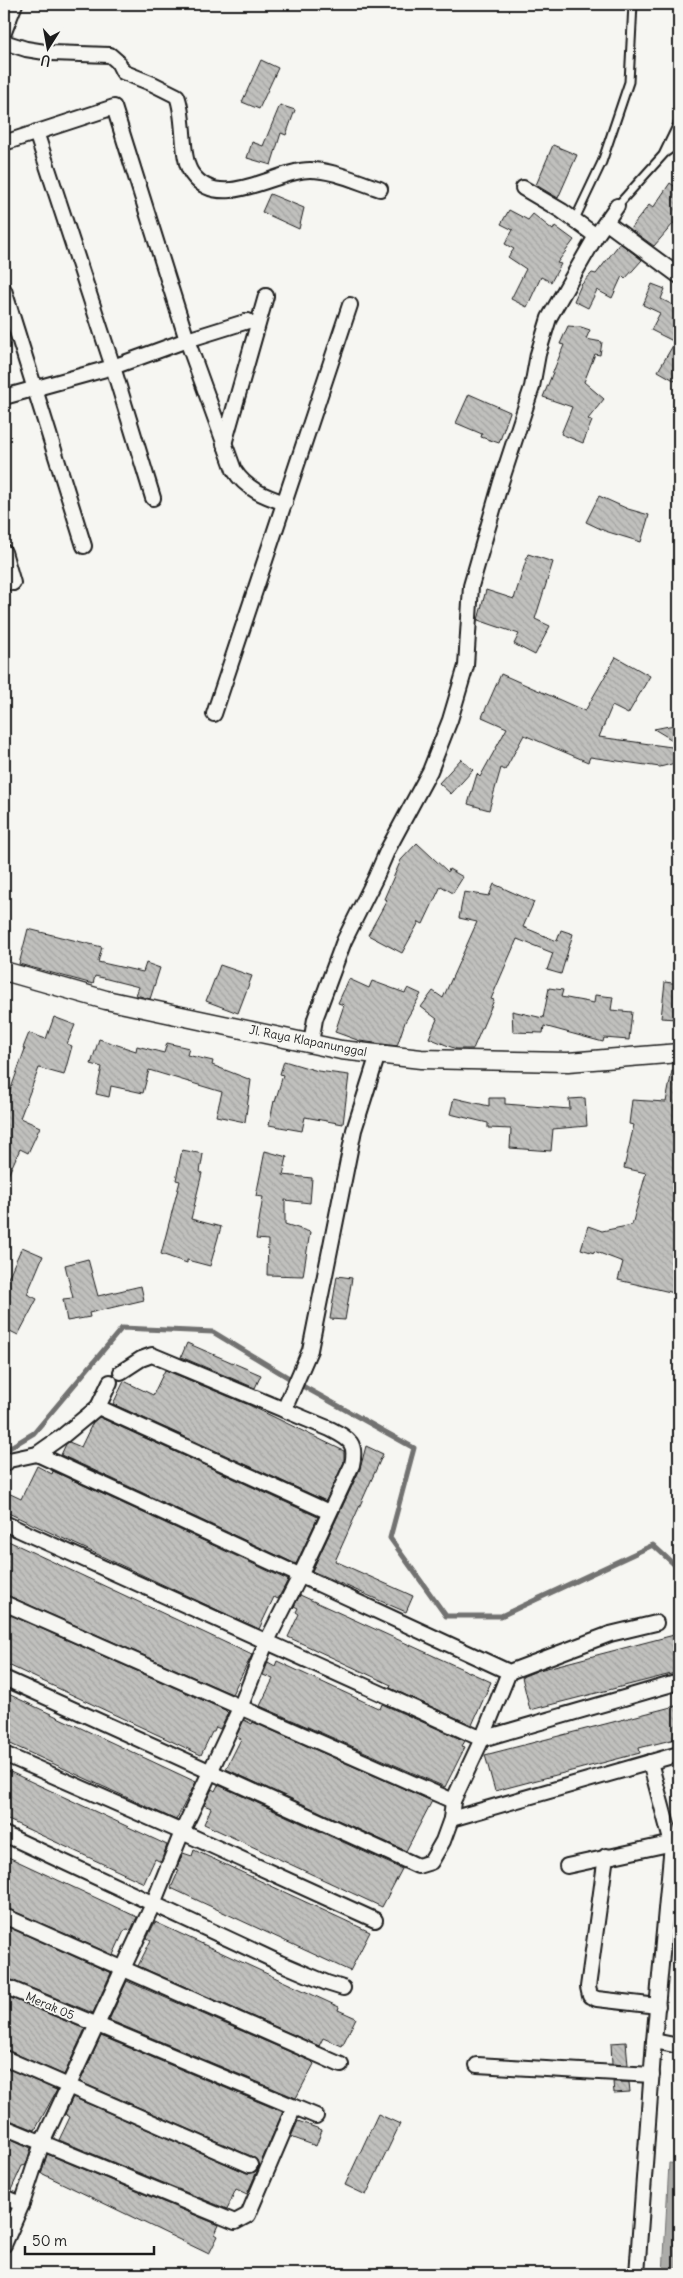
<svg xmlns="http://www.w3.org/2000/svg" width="683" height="2278" viewBox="0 0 683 2278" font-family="Delius,sans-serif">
  <defs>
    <pattern id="building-back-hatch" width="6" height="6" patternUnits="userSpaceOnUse" patternTransform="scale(1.25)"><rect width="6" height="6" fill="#c0c0bd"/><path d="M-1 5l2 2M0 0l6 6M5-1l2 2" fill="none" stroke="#a4a4a2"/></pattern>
  </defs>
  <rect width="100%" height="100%" fill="#f6f6f2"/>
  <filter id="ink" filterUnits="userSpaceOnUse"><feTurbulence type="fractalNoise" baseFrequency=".02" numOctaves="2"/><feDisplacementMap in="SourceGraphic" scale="10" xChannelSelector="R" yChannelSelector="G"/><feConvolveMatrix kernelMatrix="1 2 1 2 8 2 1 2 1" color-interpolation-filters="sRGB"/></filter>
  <g filter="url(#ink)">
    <!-- water -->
    <path fill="#acaca9" stroke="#727271" d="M669,2163L679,2164V2274H663Z"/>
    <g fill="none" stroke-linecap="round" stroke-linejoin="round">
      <!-- stream -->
      <path stroke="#727271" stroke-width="5" d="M4,1451L34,1433L122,1328L213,1332L299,1384L414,1448L390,1538L446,1616H501L653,1545L679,1569"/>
    </g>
    <!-- building -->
    <g fill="url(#building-back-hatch)" stroke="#1c1c1c">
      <path d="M261,60L278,68L259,109L242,102Z"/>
      <path d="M280,105L295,110L286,135L281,133L271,165L247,158L252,142L263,146Z"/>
      <path d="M553,145L577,155L558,198L536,185Z"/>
      <path d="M670,183L679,189V217L654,246L630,229L649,205L653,208Z"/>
      <path d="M270,194L304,208L299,229L262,212Z"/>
      <path d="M509,210L528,220L533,214L553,230L555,226L574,240L557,263L561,264L551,282L541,277L527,307L511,299L526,269L508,257L514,249L505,244L513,230L501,224Z"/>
      <path d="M620,243L642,260L625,279L622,276L612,298L597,290L588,308L574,301L581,285L592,273L596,274Z"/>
      <path d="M652,284L665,289L661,299L679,308V383L658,371L675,342L651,330L660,313L643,305Z"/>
      <path d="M568,326L581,327L590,330L586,339L602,342L600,355L595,354L584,382L604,399L588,419L592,421L583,443L561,434L572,407L543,397L564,345L560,344Z"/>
      <path d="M469,394L510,412L499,443L481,437L482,434L456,423Z"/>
      <path d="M599,496L628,509L649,515L641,542L605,531L586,522Z"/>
      <path d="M528,554L553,562L535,619L550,626L535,655L514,644L519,634L478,620L486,590L514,599Z"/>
      <path d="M616,657L650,676L628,714L612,706L599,737L679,748V762L660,767L590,757L588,762L524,735L505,770L501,768L489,810L468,804L477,774L480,777L507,728L482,717L501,674L585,711Z"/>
      <path d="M679,724V744L654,729Z"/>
      <path d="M461,759L473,770L451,794L439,783Z"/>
      <path d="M417,843L448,872L449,869L463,877L453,893L441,886L423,924L419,922L402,953L368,935L387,900L384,899L401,860Z"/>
      <path d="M494,884L534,902L523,927L557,941L561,930L573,934L561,974L547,970L553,953L517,939L491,999L494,1000L473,1049H456L429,1038L437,1019L421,1007L433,991L443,998L477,922L459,918L464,892L489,896Z"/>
      <path d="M28,929L102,947L98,962L143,972L146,963L160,968L150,999L136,995L139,987L95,976L93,984L19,964Z"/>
      <path d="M220,965L252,976L238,1013L206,1001Z"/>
      <path d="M349,979L369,988L372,981L405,993L408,988L421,994L405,1022L397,1046L360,1041L335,1032L344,1005L338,1003Z"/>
      <path d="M665,982L679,984L676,1019L661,1018Z"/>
      <path d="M549,988L563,990L561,997L594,1003L595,995L613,997L611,1010L632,1012L629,1040L604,1038L603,1042L544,1026L543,1033L513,1032L512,1011L543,1018Z"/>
      <path d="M54,1017L75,1025L67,1044L72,1046L64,1075L39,1068L20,1118L40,1127L28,1153L20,1149L4,1184V1108L25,1049L23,1048L29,1033L46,1039Z"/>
      <path d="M99,1039L136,1051L137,1046L164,1053L167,1043L189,1048L187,1055L213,1061L212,1065L251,1080L245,1122L216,1116L222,1092L149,1070L143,1093L111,1086L109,1097L96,1094L102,1067L91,1064Z"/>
      <path d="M284,1061L318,1071L349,1075L343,1124L305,1117L302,1131L269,1125L274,1101L275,1102L283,1075L280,1074Z"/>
      <path d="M672,1071L679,1072V1294L618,1280L623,1262L594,1251V1253L581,1249L588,1226L602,1231L632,1225L646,1173L624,1168L634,1125L629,1124L632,1100L666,1102Z"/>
      <path d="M454,1098L489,1106V1098H505V1104L570,1109L569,1099L585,1098L587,1126L553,1129L551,1151L510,1148L511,1129L488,1128V1123L450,1114Z"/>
      <path d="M182,1150L203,1154L200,1172L202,1173L191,1219L221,1227L210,1266L187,1260V1263L161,1254L180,1181L176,1180Z"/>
      <path d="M265,1151L287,1157L283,1175L312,1178L310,1203L285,1200V1224L310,1232L303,1276L267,1275L268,1240L256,1239L263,1197L256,1196Z"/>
      <path d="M22,1247L43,1256L27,1294L37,1299L18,1335L4,1328V1287Z"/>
      <path d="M88,1259L98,1296L141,1286L144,1300L89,1313L90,1317L67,1321L63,1299L73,1298L65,1265Z"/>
      <path d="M337,1276L352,1278L345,1320L330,1319Z"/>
      <path d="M187,1343L261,1375L255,1388L181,1357Z"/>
      <path d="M165,1370L249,1405L344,1451V1462L326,1501L113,1404L124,1381L153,1395Z"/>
      <path d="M99,1417L318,1517L296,1564L61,1455L66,1444L69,1442L81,1447L93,1422Z"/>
      <path d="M366,1446L383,1454L335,1561L413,1596L406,1612L312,1571L360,1469Z"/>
      <path d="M37,1466L52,1474L53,1471L288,1580L278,1599L274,1597L259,1629L211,1607L4,1511V1491L21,1499Z"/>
      <path d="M4,1539L252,1655L232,1694L4,1594Z"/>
      <path d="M300,1595L491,1682L472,1725L390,1688L391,1685L288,1637L299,1614L296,1612L298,1608L294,1606Z"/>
      <path d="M4,1612L225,1710L228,1713L220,1729L216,1727L214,1732H212L201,1755L4,1663Z"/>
      <path d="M674,1635L679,1656V1672L530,1710L522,1677L539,1670Z"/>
      <path d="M277,1661L380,1709L382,1704L465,1741L462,1746L465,1747L445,1787L260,1706L273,1679L263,1675L268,1662L275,1666Z"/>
      <path d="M4,1692L196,1782L176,1820L4,1741Z"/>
      <path d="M679,1705V1738L639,1748L640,1753L495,1791L485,1755Z"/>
      <path d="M244,1720L252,1724L253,1722L432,1801L406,1851L226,1769L241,1739L236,1736Z"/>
      <path d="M4,1769L167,1845L161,1862L155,1859L144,1883L4,1818Z"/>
      <path d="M218,1785L402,1869L382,1907L204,1824L211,1808L204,1805L212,1789L215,1791Z"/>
      <path d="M194,1850L370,1932L350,1971L171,1888L179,1870L176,1869L183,1853L192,1856Z"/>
      <path d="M4,1855L137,1917L131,1930L127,1929L124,1931L113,1955L4,1907Z"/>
      <path d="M155,1922L339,2007L338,2010L356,2018L342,2046L323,2038L319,2046L138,1966L151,1940L147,1938Z"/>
      <path d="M4,1925L111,1973L93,2013L4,1977Z"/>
      <path d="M127,1981L311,2061L314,2064L296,2098L109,2020Z"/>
      <path d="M4,1995L85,2029L64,2075L4,2049Z"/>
      <path d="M101,2036L283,2112L247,2194L236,2189L227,2209L59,2140L70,2117L65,2114L73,2097L247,2173L255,2172L258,2168L257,2160L253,2157L80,2082Z"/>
      <path d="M626,2042L628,2065L612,2064L611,2043Z"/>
      <path d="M4,2067L57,2090L35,2130L4,2118Z"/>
      <path d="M613,2082H629L630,2092L614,2093Z"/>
      <path d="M378,2114L400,2124L366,2195L345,2185Z"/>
      <path d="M298,2121L322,2130L316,2146L291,2137Z"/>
      <path d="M4,2136L31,2148L26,2165L22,2166L11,2190L4,2188Z"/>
      <path d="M47,2154L219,2225L215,2234L218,2236L209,2254L41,2173Z"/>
    </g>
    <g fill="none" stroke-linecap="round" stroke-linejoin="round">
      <!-- service casing -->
      <g stroke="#1c1c1c" stroke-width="11">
        <g id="service">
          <path d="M665,153L679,143"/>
          <path d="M617,206L663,155L679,122"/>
          <path d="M575,219L602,162L629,82L633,4"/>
        </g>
      </g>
      <!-- minor casing -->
      <g stroke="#1c1c1c" stroke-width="18">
        <g id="minor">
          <path d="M4,32L15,4"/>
          <path d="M4,42L26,49L51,53L110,55L118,62L123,72L153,84L177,96C186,118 180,158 192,174C220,213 276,170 310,170C333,170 358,182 380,189"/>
          <path d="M36,132L113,367L153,498"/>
          <path d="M4,143L114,107L187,340L234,470C246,489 264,496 285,503"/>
          <path d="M523,188L562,211L596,236"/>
          <path d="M607,223L679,276"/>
          <path d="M4,290L84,546"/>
          <path d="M4,397L113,367L187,340L248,321"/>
          <path d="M224,444L266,296"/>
          <path d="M4,552L13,583"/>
          <path d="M214,714L350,305"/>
          <path d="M311,1043L315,1019L344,941L375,879L388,849L430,771L450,720L466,666L471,586L501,482L532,387L538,354L549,318L596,236L617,206"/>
          <path d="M98,1407L329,1512"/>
          <path d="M284,1410L310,1350L354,1130L378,1054"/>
          <path d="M37,1454L509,1672L610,1634L656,1623"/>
          <path d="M4,1465L9,1460L37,1454L64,1435L98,1407L110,1382"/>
          <path d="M4,1523L482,1739L679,1682"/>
          <path d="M4,1603L453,1801"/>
          <path d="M4,1678L418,1866L431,1862L443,1841L451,1819L453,1801L482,1739L509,1672"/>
          <path d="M4,1754L182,1832L375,1920"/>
          <path d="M451,1819L679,1754"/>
          <path d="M4,1834L280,1963L327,1983L343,1988"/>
          <path d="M606,1856L588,1987L590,1996L597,1999L658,2006"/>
          <path d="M567,1866L678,1842"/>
          <path d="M4,1916L341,2065"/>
          <path d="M4,1986L316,2116"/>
          <path d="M654,2041L679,2046"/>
          <path d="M4,2058L250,2165"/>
          <path d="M477,2065L652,2075"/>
          <path d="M4,2127L235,2222L248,2215L294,2107"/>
          <path d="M4,2197L22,2204"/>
          <path d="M4,2245L22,2204L42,2143L153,1904L182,1832L240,1708L266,1643L300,1576L352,1465C357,1442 349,1439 330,1429L152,1355L141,1359L121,1372"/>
          <path d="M637,2274L654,2041L672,1844L650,1762"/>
        </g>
      </g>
      <!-- tertiary casing -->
      <g stroke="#1c1c1c" stroke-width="21">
        <path id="tertiary" d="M4,971L106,1000L341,1050L421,1059L568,1062L679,1053"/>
      </g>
      <!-- service -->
      <use href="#service" stroke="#f6f6f2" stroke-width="7"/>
      <!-- minor -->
      <use href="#minor" stroke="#f6f6f2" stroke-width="14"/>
      <!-- tertiary -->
      <use href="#tertiary" stroke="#f6f6f2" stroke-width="18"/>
    </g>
  </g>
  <g text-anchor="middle" stroke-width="4" stroke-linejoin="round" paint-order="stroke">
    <!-- street labels -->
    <g font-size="12" fill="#1c1c1c" stroke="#f6f6f2">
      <text transform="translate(308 1041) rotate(11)" y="4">Jl. Raya Klapanunggal</text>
      <text transform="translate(50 2006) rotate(23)" y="4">Merak 05</text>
    </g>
  </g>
  <!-- margin -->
  <rect width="683" height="2278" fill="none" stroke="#f6f6f2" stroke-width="20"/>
  <rect x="10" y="10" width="663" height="2258" fill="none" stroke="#1c1c1c" stroke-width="2" filter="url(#ink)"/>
  <!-- north arrow -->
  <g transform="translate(48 48) rotate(191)" stroke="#f6f6f2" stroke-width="4" paint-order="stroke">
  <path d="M0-4L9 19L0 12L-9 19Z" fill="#1c1c1c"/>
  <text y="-8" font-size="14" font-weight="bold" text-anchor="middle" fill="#1c1c1c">U</text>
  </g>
  <!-- scale -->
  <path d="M25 2246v8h129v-8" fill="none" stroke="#1c1c1c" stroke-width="2.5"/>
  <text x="32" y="2246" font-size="15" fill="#1c1c1c" stroke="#f6f6f2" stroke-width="4" paint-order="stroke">50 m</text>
</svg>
